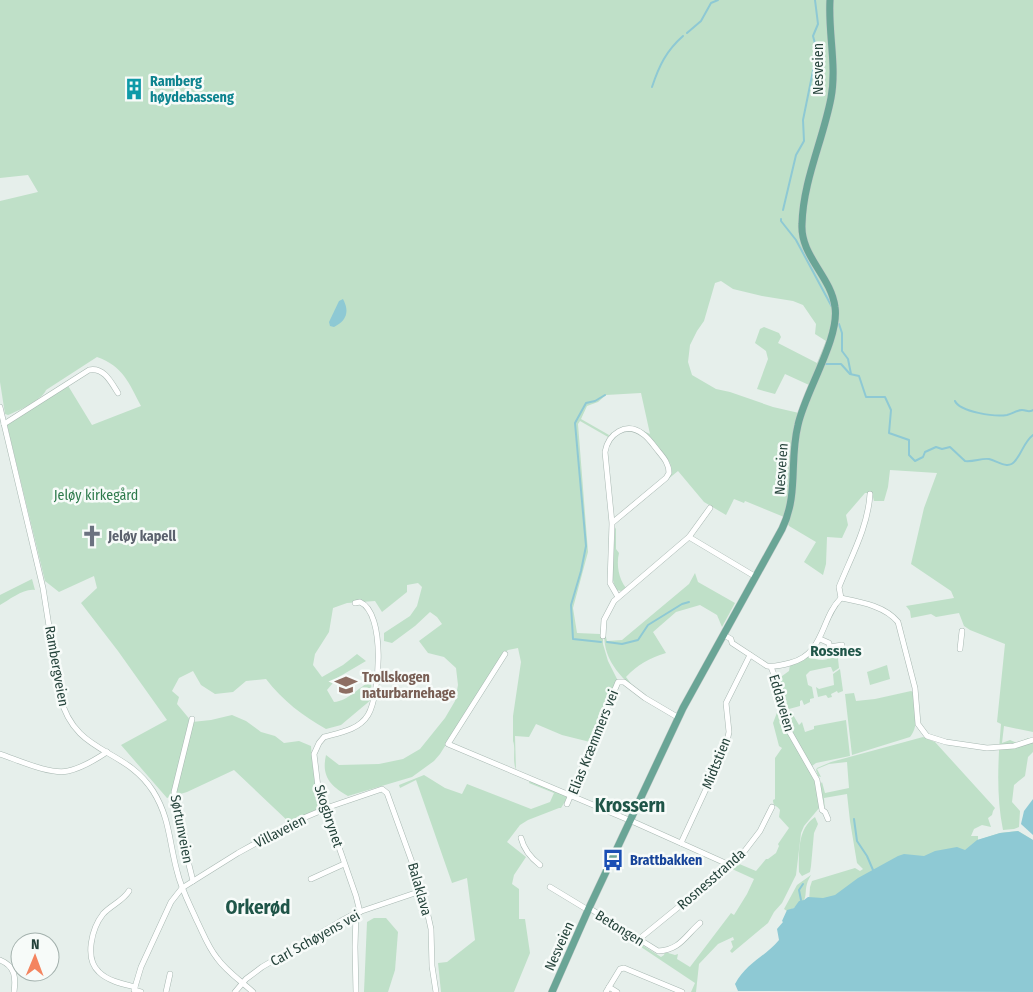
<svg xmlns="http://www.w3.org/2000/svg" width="1033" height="992" viewBox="0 0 1033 992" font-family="'Fira Sans Condensed',sans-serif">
  <rect width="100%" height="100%" fill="#e6efeb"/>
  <!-- green -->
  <g fill="#bfe0c8" fill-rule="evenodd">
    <path d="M0,0H1033V732L1004,726L1002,743L1010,740L1017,743L1028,738L1033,740V752L1028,757L1025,776L1014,785L1012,802L1020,811L1019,827L1014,829L1003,830C996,796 998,759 1001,724L997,722L1005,644L970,630L964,626L959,613L936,617L931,614L911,618L910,611L906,606L954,598L951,591L911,564L924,508L937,473L890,470L888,487L884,501H874L872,493H865L846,515L848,525L842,538L827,537L826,564L823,575L804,562L816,542L789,526L784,517L745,501L744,503L734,499L726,515L704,502L678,471L667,480L672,472L670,463L641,430L650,434L641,393L606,395L598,402L587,406L581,419L609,435L608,437L580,421L578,424L588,552L573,608L577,633L600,634L603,617V644L608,661L617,679L590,742L562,735L536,724L529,737L515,736L516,770C512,760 516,749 513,741V716L521,662L518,648L508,650L503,654L440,754L434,761L412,777L348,796C331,786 321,777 326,755L339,765L379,764L403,759L420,749L445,718L455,701L458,685L456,668L444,657L428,653L419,641L442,624L437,617L430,612L415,626L392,643L384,641V633L410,616L417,606L422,587L418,583L407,585V592L382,612L375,601L347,603L333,608L329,632L315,654L313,665L322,677L343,665L357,654L366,661L337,678L327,690L334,702C348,701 359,687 371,681L372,699L341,725L326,729C303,716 283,701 266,679L246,681L233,692L215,694L201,685L193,671L179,678L172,691L179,697L177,704L192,722L211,720L232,715L246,721L261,732L275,736L284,743L299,741L311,746L313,768L321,809L291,824L234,770L187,792L167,798L121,745L167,720L118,651L81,603L97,588L94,576L59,592L45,581L7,425L67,384L92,425L141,406C129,383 123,366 97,357L46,390C42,400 18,411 8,415L5,414L0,382V201L38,192L28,175L0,178ZM721,281L733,289L762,296L793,301L803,305L816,324L815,334L826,341L817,363L778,343L781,337L779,333L764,327L760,329L755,343L766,351L768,359L757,389L775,394L785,374L809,385L799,413L773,407L730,392L716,389L692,375L688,362L690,345L697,331L704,321L715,283Z"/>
    <path d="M620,520L616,527V549L619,553C616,565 619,579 626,588L621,591L616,590L612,577L615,529Z"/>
    <path d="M695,573L698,582L735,603L722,627L717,615L700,605L676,612L653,632L666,653C649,658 637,665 626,677L635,689C612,670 598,648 607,618L605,634L607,641L622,640L689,584Z"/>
    <path d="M32,579L35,590C24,588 9,600 0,605V595Z"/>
    <path d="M837,649L839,668L833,672L831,667H829L810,671L806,675L808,685L812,687L814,698L810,699V702L804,705L802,700L800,701V706L789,709L784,708L778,679L789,671L790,665L808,657C819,660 830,664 835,650Z"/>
    <path d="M887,665L890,679L870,685L867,672Z"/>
    <path d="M840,669L843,691L838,693L837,691L831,694L832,697L828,698L826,695L818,697L816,687L819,689L834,685L833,674Z"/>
    <path d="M776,691L784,722L814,773L820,807L804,826L801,833L796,875L782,903L774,912L768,923L732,953L730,951L733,947L731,941L734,940L733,937L718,944L699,964L696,992H691L695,983L632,941L633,940L636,941L661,957L664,955L665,952L675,955L678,954L677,959L690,967L731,913L734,915L747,894L754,879L732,869V867L737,863L756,871L766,859H768L776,853L779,846L778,844L789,828L779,817L780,810C777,805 773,807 773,800L775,799V758L782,748L779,746L773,723L778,710Z"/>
    <path d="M911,691L913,692C915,707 920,725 910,737L852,755L845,694L854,693L856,701L875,699Z"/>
    <path d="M786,712L792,713L799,725L802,722L805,732L814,729V726L846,720L850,756L816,763L812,766L794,739Z"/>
    <path d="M923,737L935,742L995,808L993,811L992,815L988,818L991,827L982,825L974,829L971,836H978V840L1000,833L1018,831L1033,840L866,893L809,901L810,887L812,881L855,868L860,871L863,869L857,863L850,821L847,794L824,798L825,810L820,785L822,782L825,793L849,788L847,762L829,764L817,769L821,777L818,776L816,770L817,768L831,762Z"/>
    <path d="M424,775L445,788L462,794L467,784L531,809L550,802L554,793L529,783L530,781L568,797L561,808H559L528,820L520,825L507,842L526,857L514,875L512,884L519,889V919H525L530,953L514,992H441L438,963L447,962L475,940L467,878L452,883L416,780L400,788L399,785Z"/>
    <path d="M815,817L818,824L814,833L811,866L810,872L802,876L799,872C799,853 797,829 815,817Z"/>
    <path d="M811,875C799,894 816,900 787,911L784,909L797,885Z"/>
    <path d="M374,918H386L398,932L395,970L388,992H364L367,922Z"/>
  </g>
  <!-- water -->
  <g fill="#8ec9d4">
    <path d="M343,299C350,312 346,321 334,327L330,326L329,322L339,301Z"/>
    <path d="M1033,799V835L1021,824L1024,811Z"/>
    <path d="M1018,831L1033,840V992L738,991L735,984C747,962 765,957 779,940L777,929L783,922L782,921L787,910L794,908L799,901L804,900L808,897L823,898L835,895L858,878L898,856L904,854L924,856L935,851L957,847L965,850L977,840L1000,833Z"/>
  </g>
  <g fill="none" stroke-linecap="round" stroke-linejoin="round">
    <!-- stream -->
    <g stroke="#8ec9d4" stroke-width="2">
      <path d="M687,33L701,21L711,3L718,0"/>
      <path d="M652,87C659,66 666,51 683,36"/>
      <path d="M783,210L796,155L804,141L803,120L817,51L813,36L818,24L815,0"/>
      <path d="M781,219V221L796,240L832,307"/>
      <path d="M839,324L842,333V351L848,359L851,374"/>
      <path d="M825,364H841L850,374L859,376L866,397H885L891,410L889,433L909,440V455L915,461L923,457L925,452L936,447L942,449L950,447L965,461C974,462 981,458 989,459C998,461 1008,470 1015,461C1022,453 1024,442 1033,435"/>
      <path d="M955,401C960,412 995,417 1007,415C1012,414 1017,410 1022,410C1027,410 1028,413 1033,410"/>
      <path d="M601,642L573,639L571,605L581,571L586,546L575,423L586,403L595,401L605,395"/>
      <path d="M607,642L622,644L638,640L648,625L682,604L689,602"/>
      <path d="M854,819L857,841L867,856L873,870"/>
      <path d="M801,900L799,890L803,884"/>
    </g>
    <!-- minor casing -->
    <g stroke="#a8b8b2" stroke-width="6">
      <g id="minor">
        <path d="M0,407L43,588L60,696C75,756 124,746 153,791C170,818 169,842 177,871C181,889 190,905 197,921C203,933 208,947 217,958C226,971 241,981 253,992"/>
        <path d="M4,424L89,370C104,367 111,382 118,393"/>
        <path d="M612,523L666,478L669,473C669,464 664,458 659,452C654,446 649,438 643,434C626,421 608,434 605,452L612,523L610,583L618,597"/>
        <path d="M689,537L756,577"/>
        <path d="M841,598C861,602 885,606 898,622L915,688L918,724L927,736L946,742L987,748L1014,746L1033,740"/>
        <path d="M841,598L839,587C851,557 868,527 870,494"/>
        <path d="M355,603L360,602C386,613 380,695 368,715C359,730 339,733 324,737L319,743L314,754L318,787L356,896L360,912"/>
        <path d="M724,635L731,639L732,643L767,666C775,667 783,665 790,663C825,654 820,619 841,598"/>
        <path d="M603,636L604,620L614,601L689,537L710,508"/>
        <path d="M830,647L842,645"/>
        <path d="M960,649L962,631"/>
        <path d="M811,651L823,655L830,652L829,643L820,639"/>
        <path d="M505,654L448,744L636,823L723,862L728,866"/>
        <path d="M771,667L777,682L783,714L789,731L817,780L822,810L825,812L828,819"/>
        <path d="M192,719L174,792L186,840L189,865L193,881"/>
        <path d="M0,754C18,760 50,775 68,771C82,768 95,760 107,752"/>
        <path d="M567,804L618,682H624L645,698L679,718"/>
        <path d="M521,838C524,850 531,858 540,865"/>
        <path d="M681,843L726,746L729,732L726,703L750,655"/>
        <path d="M311,879L344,864"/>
        <path d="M550,887L588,910"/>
        <path d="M129,891C123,901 111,905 103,914C92,928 84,958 99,972C108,981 123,984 135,987L134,990L141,992"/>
        <path d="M589,908L658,951C680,950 685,936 700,923"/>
        <path d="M638,940L740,857L760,831L772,807"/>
        <path d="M0,960C15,966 16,977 14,992"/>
        <path d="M135,987L141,967L171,902L182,888L238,853L294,822L332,806L382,789L387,793L413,865L427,911L431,929L432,966L436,992"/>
        <path d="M609,987L617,992"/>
        <path d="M166,992L170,974"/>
        <path d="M235,992L246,979L262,967L341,921L356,913L421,891"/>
        <path d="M356,992L355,947L356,913"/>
        <path d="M606,992L620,969L624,968L682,992"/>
      </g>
    </g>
    <!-- major casing -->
    <g stroke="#c2cac8" stroke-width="8">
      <path id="major" d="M552,992L589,908L683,708L782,529C799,494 789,461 798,425C805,392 840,338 835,307C831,276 800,256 802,224C803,181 823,140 831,98C837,66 828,33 830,0"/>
    </g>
    <!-- minor -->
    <use href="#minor" stroke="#fff" stroke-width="5"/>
    <!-- major -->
    <use href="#major" stroke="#6aa596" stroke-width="7"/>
  </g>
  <!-- icons -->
  <defs>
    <g id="building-bare" transform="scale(1.725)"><path d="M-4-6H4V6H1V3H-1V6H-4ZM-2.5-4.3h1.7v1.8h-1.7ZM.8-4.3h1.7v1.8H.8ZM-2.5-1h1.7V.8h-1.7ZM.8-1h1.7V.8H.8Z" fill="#0f9aa8" stroke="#f7fbf9" stroke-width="2.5" paint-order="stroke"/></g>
    <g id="church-bare" transform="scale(1.725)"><path d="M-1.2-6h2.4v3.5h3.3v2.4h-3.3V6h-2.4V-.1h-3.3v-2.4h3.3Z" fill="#6b7280" stroke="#f7fbf9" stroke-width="2.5" paint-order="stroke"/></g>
    <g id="school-bare" transform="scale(1.725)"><path d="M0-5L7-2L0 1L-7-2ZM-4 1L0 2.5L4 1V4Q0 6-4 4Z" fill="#8d6e63" stroke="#f7fbf9" stroke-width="2.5" paint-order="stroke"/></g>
    <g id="bus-bare" transform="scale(1.725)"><path d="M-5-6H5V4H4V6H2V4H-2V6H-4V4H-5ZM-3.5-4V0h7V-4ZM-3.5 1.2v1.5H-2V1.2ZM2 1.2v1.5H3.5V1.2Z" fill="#1a4fb4" stroke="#f7fbf9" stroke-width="2.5" paint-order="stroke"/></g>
  </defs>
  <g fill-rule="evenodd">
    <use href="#building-bare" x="134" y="89"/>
    <use href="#church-bare" x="92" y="536"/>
    <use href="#school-bare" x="346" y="685"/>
    <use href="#bus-bare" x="613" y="860"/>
  </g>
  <g text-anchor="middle" stroke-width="5" stroke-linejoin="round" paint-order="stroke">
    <!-- street labels -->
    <g font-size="14" fill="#24423a" stroke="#f7fbf9">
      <text transform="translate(818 69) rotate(-90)" y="5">Nesveien</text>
      <text transform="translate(781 469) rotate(-86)" y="5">Nesveien</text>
      <text transform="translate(57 666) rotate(80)" y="5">Rambergveien</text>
      <text transform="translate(782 703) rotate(74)" y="5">Eddaveien</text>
      <text transform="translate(593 742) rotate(-68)" y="5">Elias Kræmmers vei</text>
      <text transform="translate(716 763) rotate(-68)" y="5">Midtstien</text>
      <text transform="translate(329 816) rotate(72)" y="5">Skogbrynet</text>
      <text transform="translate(182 829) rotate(79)" y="5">Sørtunveien</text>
      <text transform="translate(280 831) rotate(-27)" y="5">Villaveien</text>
      <text transform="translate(711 879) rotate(-41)" y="5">Rosnesstranda</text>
      <text transform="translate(420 889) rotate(74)" y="5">Balaklava</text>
      <text transform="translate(620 928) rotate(32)" y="5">Betongen</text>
      <text transform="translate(315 938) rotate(-29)" y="5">Carl Schøyens vei</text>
      <text transform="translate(559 946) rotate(-66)" y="5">Nesveien</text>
    </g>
    <!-- culture labels -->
    <g font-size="14" font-weight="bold" fill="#0d838f" stroke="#f7fbf9" text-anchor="start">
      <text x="150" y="86">Ramberg<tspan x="150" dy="16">høydebasseng</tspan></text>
    </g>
    <!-- park labels -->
    <g font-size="14" fill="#2d7a4b" stroke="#f7fbf9">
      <text x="96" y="500">Jeløy kirkegård</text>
    </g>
    <!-- worship labels -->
    <g font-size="14" font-weight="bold" fill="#5b616d" stroke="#f7fbf9" text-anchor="start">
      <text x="108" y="541">Jeløy kapell</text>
    </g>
    <!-- education labels -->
    <g font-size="14" font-weight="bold" fill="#785e54" stroke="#f7fbf9" text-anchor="start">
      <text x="362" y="682">Trollskogen<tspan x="362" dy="16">naturbarnehage</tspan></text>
    </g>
    <!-- transit labels -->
    <g font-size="14" font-weight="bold" fill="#164399" stroke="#f7fbf9" text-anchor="start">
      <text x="630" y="865">Brattbakken</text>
    </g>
    <!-- neighbourhood labels -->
    <g font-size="15" font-weight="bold" fill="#1f5548" stroke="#f7fbf9">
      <text x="836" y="656">Rossnes</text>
    </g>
    <!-- district labels -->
    <g font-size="19" font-weight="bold" fill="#1f5548" stroke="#f7fbf9">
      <text x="630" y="812">Krossern</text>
      <text x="258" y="914">Orkerød</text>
    </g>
  </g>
  <!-- north arrow -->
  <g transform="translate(35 957) rotate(1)"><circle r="24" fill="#f7fbf9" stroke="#a3b1ad"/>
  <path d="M0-4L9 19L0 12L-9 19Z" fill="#f4845f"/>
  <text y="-8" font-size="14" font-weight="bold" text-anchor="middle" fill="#24423a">N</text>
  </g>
</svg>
